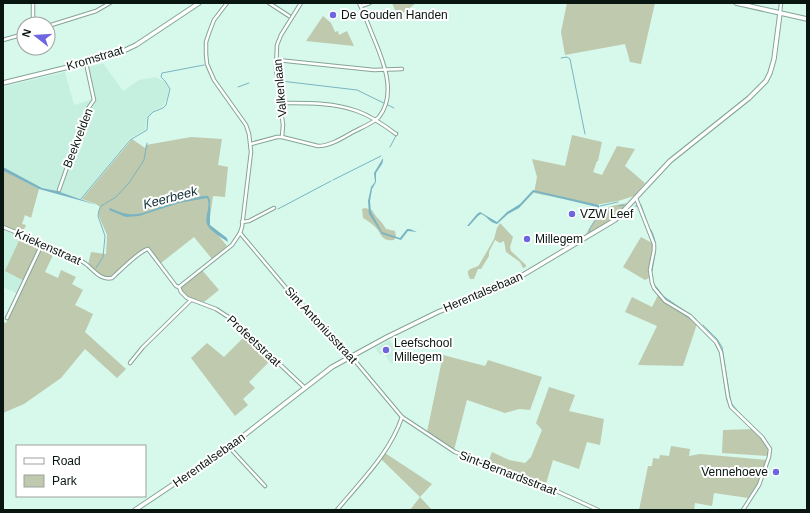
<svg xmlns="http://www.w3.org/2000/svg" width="810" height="513" viewBox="0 0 810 513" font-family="Helvetica,sans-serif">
  <rect width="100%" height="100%" fill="#d7f9ec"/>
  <!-- built -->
  <g fill="#c5f0e0">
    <path d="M103,63L123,91L139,80L156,77L165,82L169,89L168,95L163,106L153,111L147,118L145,130L129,139L81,199L57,191L42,188L4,169L3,87L65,72L74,105L92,99L85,68Z"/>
    <path d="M4,228L21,235L6,271L26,282L20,295L3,287V231Z"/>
    <path d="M390,340L398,356L397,357L399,361H396L391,364L384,353L380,355L375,348Z"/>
  </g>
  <!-- green -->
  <g fill="#bec9ad">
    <path d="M392,3H416L398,17Z"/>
    <path d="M567,3H655L641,64L630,62L625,44L565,55L561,32Z"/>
    <path d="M323,16L331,23L335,32L338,31L339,35L347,31L354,46L306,41Z"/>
    <path d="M572,135L602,142L598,161H597L593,172L602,175L617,146L635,149L625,166L645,183L634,196L618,201L595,205L534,193L537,177L532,159L565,166Z"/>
    <path d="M191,137L222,139L218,165L228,167L225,197L213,196L209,224L227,246L212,259L194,237L161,263L148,247L111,276C102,280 95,271 88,265L91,252L106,254L107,235L98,214L100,207L96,204L82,199L132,139L145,148L146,145Z"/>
    <path d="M3,170L39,189L31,218L25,215L22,224L26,225L22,234L3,225Z"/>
    <path d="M629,203C614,220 605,225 586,235V234C600,212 601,206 629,203Z"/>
    <path d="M365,208L372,210C376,218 382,221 386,229L395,231L396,236L394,240C380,242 382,232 374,226C371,223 367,220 363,218L362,209Z"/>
    <path d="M500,223L513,237L510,247L511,251L526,265V267L523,268L520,262L506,252L504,241L500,243L495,240L489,252V256L481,269H478L474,279H470L468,274V271C472,267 476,268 479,265L494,239L497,228Z"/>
    <path d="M21,236L55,251L45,272L58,278L61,270L76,277L72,284L83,290L75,305L93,314L85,332L126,369L117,378L85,349L61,378L24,404L3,413V322L6,323L26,282L5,271Z"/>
    <path d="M641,237L652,243C653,255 647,266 649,278L645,280L623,267Z"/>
    <path d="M202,270L219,290L204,302C195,299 183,298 181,287Z"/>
    <path d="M658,295L664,301L697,324L683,366L638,365L657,326L625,312L632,297L652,307Z"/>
    <path d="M246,335L272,359L249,382L255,388L243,399L248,405L235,416L191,358L207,343L224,357Z"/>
    <path d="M443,355L485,366L488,360L542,377L530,410L519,409L505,413L467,400L454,450L427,432Z"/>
    <path d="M549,387L575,395L569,411L604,419L600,445L587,442L579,469L553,460L546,484L488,463L492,452L509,460L525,463L531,457L542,430L536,423Z"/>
    <path d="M753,429L767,445L768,454L766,456L722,453L723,430Z"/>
    <path d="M671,446L690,449L689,456L700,454L767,460L759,482L748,498L714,493L712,506L695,503L694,510H639L648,466H652L653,458L659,459L660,455L669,456Z"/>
    <path d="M385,453L432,484L420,497L432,510H410L420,497L381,459Z"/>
  </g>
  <!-- water -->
  <g fill="#79b4c2">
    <path d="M383,158V161L382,164L376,173V182L372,189L370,201L371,212L382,232L400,238L407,229H410L417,232L408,231L401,240L382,234L369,214L368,201L371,187L375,182L374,173Z"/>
    <path d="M3,167L42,188L57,191L97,205L39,189L4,171Z"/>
    <path d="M533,190L599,205V207L595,214H594L597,207L534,192L519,208L508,214L497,224C490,223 487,216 481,214L478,216L469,226H467L477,214L480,212L497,222L507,212L520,204Z"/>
    <path d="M203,196H208L210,200V225L227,238L228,242C223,239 210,230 208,226C203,218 212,206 207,198L179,203L139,216L126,217L109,210L110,208C137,221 145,211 170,204C181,201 193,199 203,196Z"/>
  </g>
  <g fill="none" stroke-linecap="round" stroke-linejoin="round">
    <!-- stream -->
    <g stroke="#79b4c2" stroke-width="1">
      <path d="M561,58L567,57L570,59L585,134"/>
      <path d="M281,81L357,90L394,108"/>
      <path d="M238,87L249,83"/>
      <path d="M390,147L398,132"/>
      <path d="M333,180L381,156"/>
      <path d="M81,199L130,140L147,130L148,117L153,112L163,108L166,105L170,89L165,81L161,77L162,73L204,65"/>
      <path d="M641,205L649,228"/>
      <path d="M600,206L618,202"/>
      <path d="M619,206L623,205L624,206"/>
      <path d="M635,206H637"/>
      <path d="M278,209L331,181"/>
      <path d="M613,219L617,215"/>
      <path d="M651,230C659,245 654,256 652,271"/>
      <path d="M590,232L589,230C595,220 599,212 611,208"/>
      <path d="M96,268L103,257L105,236L98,216L99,210L101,206L116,197L129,183L144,160L147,143"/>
      <path d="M654,284L663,296L696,319"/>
      <path d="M676,309L696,323"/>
      <path d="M703,325L717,339L722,347L730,398"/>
      <path d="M724,381L727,400"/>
      <path d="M731,403L737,410"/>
      <path d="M741,510L756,488"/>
    </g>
    <!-- street casing -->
    <g stroke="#84a498" stroke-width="4.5">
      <g id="street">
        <path d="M33,3V24"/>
        <path d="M269,3L289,16"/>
        <path d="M361,6L370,3"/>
        <path d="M780,13L781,3"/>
        <path d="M48,26L96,11L110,3"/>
        <path d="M3,40L24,34"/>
        <path d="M277,60L374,70L402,69"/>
        <path d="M280,103C305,103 333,102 357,111C371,116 384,125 396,134"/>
        <path d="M282,137L283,125L276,69L277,45L281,35L301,3"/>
        <path d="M251,144L277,137H282L318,146C331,146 344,137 355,131C363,127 373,123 379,117C398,93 382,58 372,34C368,24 364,13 359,3"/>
        <path d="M59,190L87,110L94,100L86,63"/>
        <path d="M636,198L654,244V250L650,270L652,283L654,288L665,301L690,316L716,342L721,352L728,397L731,407L762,437L770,449L769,457L759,485L743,510"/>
        <path d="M242,222L249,221L274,208"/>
        <path d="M3,227C30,238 57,249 83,262C92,267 99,281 112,278C120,271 139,251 148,249L176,286L179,287L181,292L187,298L216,309L233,320L305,388"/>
        <path d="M240,233L287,289L340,343L402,417L455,452L552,489L598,510"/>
        <path d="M179,287L232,245L240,233L242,227L251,152L249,134L246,125L214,80L207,64L206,54V42L209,33L214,20L227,3"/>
        <path d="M7,318L42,244"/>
        <path d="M130,363L143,347L191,300"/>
        <path d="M229,447L265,486"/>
        <path d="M337,510C361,481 390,453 402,417"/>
      </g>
    </g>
    <!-- secondary casing -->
    <g stroke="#84a498" stroke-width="5.5">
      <g id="secondary">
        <path d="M736,3L807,19"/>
        <path d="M3,83L97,60L119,53L136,45L199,3"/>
        <path d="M135,510L229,447L332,367L387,337L438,312L508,284L615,220L670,161L749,98L766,81L770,73L774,59L780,13"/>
      </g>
    </g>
    <!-- street -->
    <use href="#street" stroke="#fff" stroke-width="2.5"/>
    <!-- secondary -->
    <use href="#secondary" stroke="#fff" stroke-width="3.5"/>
  </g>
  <!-- markers -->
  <g fill="#6e65e0" stroke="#fff" stroke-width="1.5">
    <circle cx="333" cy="15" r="4"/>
    <circle cx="572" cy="214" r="4"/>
    <circle cx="527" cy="239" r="4"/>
    <circle cx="386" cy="350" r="4"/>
    <circle cx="776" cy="472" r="4"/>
  </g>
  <g text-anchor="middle" stroke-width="4" stroke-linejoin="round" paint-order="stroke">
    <!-- poi labels -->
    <g font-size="12" fill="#091511" stroke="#fff" text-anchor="start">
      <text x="341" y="19">De Gouden Handen</text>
      <text x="580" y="218">VZW Leef</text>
      <text x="535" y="243">Millegem</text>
      <text x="394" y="347">Leefschool<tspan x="394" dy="14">Millegem</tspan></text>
      <text x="768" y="476" text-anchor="end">Vennehoeve</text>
    </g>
    <!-- street labels -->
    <g font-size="12" fill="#091511" stroke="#fff">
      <text transform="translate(95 58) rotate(-17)" y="4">Kromstraat</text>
      <text transform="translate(280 88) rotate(-95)" y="4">Valkenlaan</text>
      <text transform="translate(78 138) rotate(-69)" y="4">Beekvelden</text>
      <text transform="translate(48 247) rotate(24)" y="4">Kriekenstraat</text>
      <text transform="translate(483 292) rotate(-23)" y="4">Herentalsebaan</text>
      <text transform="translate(321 325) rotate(47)" y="4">Sint Antoniusstraat</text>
      <text transform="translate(254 341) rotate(43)" y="4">Profeetstraat</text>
      <text transform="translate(209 460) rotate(-35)" y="4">Herentalsebaan</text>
      <text transform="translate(508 473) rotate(21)" y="4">Sint-Bernardsstraat</text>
    </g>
    <!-- water labels -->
    <g font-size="13" font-style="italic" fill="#123037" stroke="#fff">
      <text transform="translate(170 197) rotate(-15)" y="5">Keerbeek</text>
    </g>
  </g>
  <!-- border -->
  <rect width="810" height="513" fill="none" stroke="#091511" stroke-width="8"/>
  <!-- legend -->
  <rect x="16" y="445" width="130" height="52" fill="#ffffff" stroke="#9da1a0"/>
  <rect x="24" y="458" width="20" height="6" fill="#ffffff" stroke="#9da1a0"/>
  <text x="52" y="465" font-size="12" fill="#091511">Road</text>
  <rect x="24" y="475" width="20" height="12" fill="#bec9ad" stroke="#9da1a0"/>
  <text x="52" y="485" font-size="12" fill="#091511">Park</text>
  <!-- north arrow -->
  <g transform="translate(36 36) rotate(287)"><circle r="19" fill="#ffffff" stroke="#9da1a0"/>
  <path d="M0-3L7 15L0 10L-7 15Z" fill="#6e65e0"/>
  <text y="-6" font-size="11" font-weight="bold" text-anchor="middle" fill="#091511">N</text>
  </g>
</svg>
